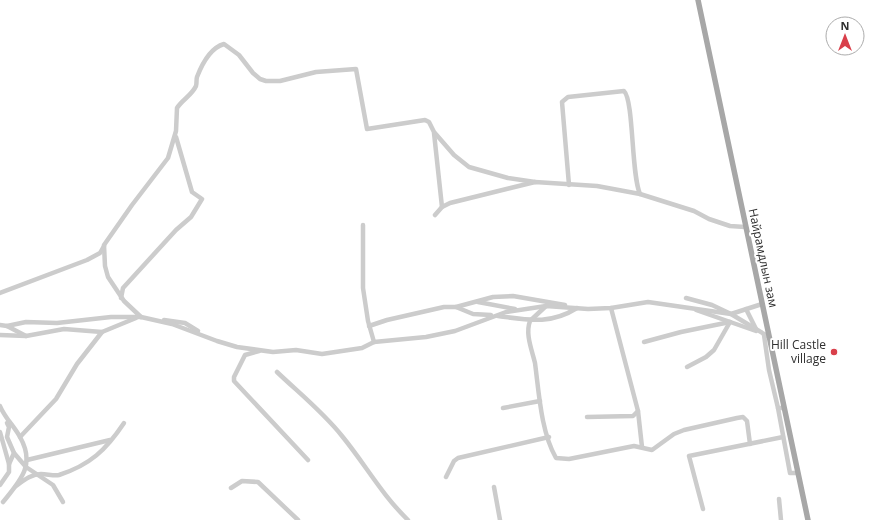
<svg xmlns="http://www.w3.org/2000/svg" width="881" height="520" viewBox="0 0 881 520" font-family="'Open Sans',sans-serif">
  <rect width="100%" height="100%" fill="#fff"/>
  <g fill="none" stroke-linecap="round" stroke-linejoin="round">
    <!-- minor -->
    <g stroke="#ccc" stroke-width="4.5">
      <path d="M434,133L442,207"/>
      <path d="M569,185L562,102L568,97L624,91C634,101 631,174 640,194"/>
      <path d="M435,215L442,207L450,203L535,182L597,186L640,194L694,211L709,219L730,226L745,227"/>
      <path d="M363,225V288L368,321L374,342"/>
      <path d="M0,293L87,260L100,253L104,246"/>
      <path d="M121,298L123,288L176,230L191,217L202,199L192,192L176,137"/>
      <path d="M686,298L712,305L731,314L762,304"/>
      <path d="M478,302L515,309"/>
      <path d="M546,306L530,321C525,334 532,350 535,363C539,393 541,432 556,458L569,459L634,446L652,450L674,434L684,430L737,418L743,417L747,421L750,444"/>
      <path d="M456,307L493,297L513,296L565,305"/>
      <path d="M611,308L638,411L642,447"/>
      <path d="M746,309L756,329"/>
      <path d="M696,310L756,331"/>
      <path d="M498,316C528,320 550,325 577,308"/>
      <path d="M141,317L124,301L108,277L105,266L104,245L132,205L168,158L176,131L177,108C182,100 192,95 196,86C197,83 196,80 197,77C202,64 210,48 224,44L239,55L253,73L260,79L266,81H280L316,72L356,69L367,129L425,120L429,122L434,132L454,155L469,167L508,178L535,182"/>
      <path d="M164,320L185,323L198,331"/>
      <path d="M0,325L7,326L26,322L57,323L111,317H141L172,324L217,341L237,347L273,352L296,350L322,354L362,348L374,342L426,337L455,331L506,312L546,306L588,309L611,308L648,302L731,314L769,337"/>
      <path d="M7,326L26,336"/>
      <path d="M369,326L387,320L444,307H456L473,314L491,315"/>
      <path d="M0,335L26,336L64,329L102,332"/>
      <path d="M764,335L769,370L778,408"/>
      <path d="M644,342L681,332L730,322"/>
      <path d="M259,351L245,355L234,377V381L308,460"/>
      <path d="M687,367L706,357L714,350L730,322"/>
      <path d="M277,372C299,393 323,412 342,436C365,464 382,495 408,520"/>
      <path d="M0,406C5,418 14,426 20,437C36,465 20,481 3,502"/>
      <path d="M503,408L540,401"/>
      <path d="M784,408H778L790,473H798"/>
      <path d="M587,417L633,416L638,411"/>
      <path d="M7,423L9,427L7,437L14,453L9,464"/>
      <path d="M0,432L9,464V472L0,485"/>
      <path d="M20,437L56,399L77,364L102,332L136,318"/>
      <path d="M14,453L26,467L53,485L63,502"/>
      <path d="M27,460L110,440"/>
      <path d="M446,477L454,461L458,458L549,437"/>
      <path d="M16,486C23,481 31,474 41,474C47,474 54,476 59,475C90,465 106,450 124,423"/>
      <path d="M494,487L500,520"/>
      <path d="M231,488L242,481L258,482L298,520"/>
      <path d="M779,499L781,520"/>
      <path d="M703,509L689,456L783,437"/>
    </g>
    <!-- major -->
    <path stroke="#a7a7a7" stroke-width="5.5" d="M698,0L808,520"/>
  </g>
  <!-- markers -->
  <circle fill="#d93f4a" stroke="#fff" stroke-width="1.5" cx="834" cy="352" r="4"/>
  <g text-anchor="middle" stroke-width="4" stroke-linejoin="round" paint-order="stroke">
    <!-- street labels -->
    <g font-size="12" fill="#2f2f2f" stroke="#fff">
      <text transform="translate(763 258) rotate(78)" y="4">Найрамдлын зам</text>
    </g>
    <!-- poi labels -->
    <g font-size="12" fill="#2f2f2f" stroke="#fff" text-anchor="end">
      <text x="826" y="349">Hill Castle<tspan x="826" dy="14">village</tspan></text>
    </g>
  </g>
  <!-- north arrow -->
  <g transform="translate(845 36)"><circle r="19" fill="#ffffff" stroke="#acacac"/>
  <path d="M0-3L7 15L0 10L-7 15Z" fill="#d93f4a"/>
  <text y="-6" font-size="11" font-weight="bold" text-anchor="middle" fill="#2f2f2f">N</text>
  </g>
</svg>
